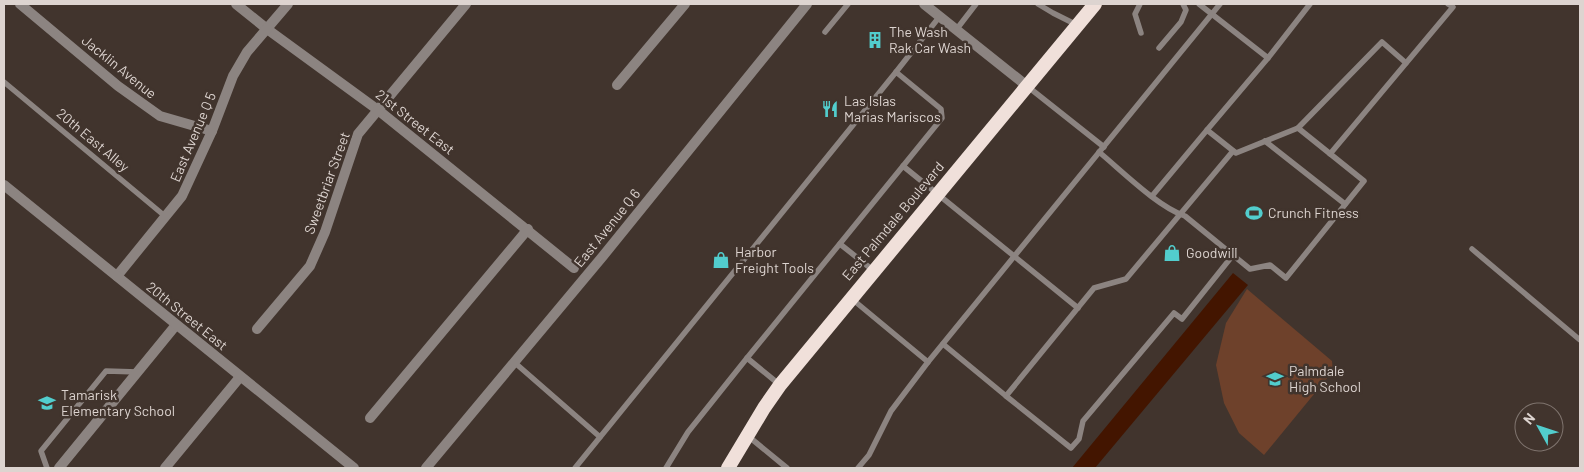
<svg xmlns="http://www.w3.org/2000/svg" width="1584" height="472" viewBox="0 0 1584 472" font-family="Barlow,sans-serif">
  <rect width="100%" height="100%" fill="#41342d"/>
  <!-- green -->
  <path fill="#6e412b" d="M1247,289L1332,361L1333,371L1264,455L1239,433L1224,403L1216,365L1226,323Z"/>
  <!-- water -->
  <path fill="#431500" d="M1233,273L1248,285L1095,468H1072Z"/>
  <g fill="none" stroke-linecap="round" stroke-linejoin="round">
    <!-- service -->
    <g stroke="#8c8481" stroke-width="5.5">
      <path d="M1038,4L1053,13L1077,25"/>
      <path d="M1140,4L1135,14L1141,33"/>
      <path d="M1199,4L1268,58L1207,130"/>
      <path d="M956,30L976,4"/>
      <path d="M825,32L848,4"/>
      <path d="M1159,48L1181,22L1186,10L1183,4"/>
      <path d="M1268,58L1310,4"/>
      <path d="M896,72L940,16"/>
      <path d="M4,82L166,217"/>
      <path d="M1027,86L1104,147"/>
      <path d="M1298,128L1382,42L1406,63"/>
      <path d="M1265,141L1345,204"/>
      <path d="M1099,152C1122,171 1158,207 1185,216L1250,269L1270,265L1286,278L1364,181L1298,128L1236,153L1207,130L1152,196"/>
      <path d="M1330,154L1453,7L1448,4"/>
      <path d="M903,166L1078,308"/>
      <path d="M840,244L874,271"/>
      <path d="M1472,249L1580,340"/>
      <path d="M852,299L928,362L891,411L869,455L858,468"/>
      <path d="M943,344L1006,396L1094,288L1126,279L1233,151"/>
      <path d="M514,362L600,437"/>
      <path d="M928,362L1220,4"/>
      <path d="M1006,396L1071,448L1079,439L1083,421L1174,313L1182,319L1233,255"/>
      <path d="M748,436L787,468"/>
      <path d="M47,468L41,451L106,371L138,372"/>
      <path d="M575,468L896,72L941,109L942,118L747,358L780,385"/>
      <path d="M666,468L688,432L747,358"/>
    </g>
    <!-- minor -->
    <g stroke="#8c8481" stroke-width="10">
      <path d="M20,4L118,86L160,116L212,131"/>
      <path d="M236,4L267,29L378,110L574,268"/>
      <path d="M924,4L1027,86"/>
      <path d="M617,85L685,4"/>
      <path d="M117,276L182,196L212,131L233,76L247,52L288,4"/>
      <path d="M257,329L310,266L325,232L358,134L466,4"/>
      <path d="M370,418L528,229"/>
      <path d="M59,468L176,325"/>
      <path d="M165,468L240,377"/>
      <path d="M426,468L603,256L807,4"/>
    </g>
    <!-- tertiary -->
    <path stroke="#8c8481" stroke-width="10" d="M4,185L354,468"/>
    <!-- trunk -->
    <path stroke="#f0e0da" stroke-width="14" d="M728,468L764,408L780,385L1095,4"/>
  </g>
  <!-- icons -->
  <defs>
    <g id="building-bare" transform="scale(1.35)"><path d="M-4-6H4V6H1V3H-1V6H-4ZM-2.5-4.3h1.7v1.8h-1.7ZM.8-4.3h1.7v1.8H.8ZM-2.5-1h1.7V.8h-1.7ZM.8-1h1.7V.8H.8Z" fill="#52cdcd" stroke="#41342d" stroke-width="2.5" paint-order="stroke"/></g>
    <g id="restaurant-bare" transform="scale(1.35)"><path d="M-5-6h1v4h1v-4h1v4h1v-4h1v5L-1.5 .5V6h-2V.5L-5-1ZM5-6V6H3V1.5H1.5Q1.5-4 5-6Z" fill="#52cdcd" stroke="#41342d" stroke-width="2.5" paint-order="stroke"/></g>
    <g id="stadium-bare" transform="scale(1.35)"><path d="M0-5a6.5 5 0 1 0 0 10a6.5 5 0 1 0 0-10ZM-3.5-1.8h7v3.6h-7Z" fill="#52cdcd" stroke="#41342d" stroke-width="2.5" paint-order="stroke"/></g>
    <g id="shop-bare" transform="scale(1.35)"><path d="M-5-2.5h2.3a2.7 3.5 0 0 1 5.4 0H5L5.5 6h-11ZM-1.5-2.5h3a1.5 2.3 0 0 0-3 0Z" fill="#52cdcd" stroke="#41342d" stroke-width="2.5" paint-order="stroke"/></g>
    <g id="school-bare" transform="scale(1.35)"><path d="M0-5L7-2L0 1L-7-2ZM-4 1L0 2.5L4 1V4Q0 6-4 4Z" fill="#52cdcd" stroke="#41342d" stroke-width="2.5" paint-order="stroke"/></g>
  </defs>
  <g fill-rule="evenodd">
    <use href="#building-bare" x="875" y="40"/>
    <use href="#restaurant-bare" x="830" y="109"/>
    <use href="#stadium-bare" x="1254" y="213"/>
    <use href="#shop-bare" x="1172" y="253"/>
    <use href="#shop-bare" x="721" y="260"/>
    <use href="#school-bare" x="1275" y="379"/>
    <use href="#school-bare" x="47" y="403"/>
  </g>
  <g text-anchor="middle" stroke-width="5" stroke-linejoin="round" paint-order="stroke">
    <!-- poi labels -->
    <g font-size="14" fill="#ddd4d0" stroke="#41342d" text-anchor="start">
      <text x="889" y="37">The Wash<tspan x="889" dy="16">Rak Car Wash</tspan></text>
      <text x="844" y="106">Las Islas<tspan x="844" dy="16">Marias Mariscos</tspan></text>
      <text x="1268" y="218">Crunch Fitness</text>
      <text x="735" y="257">Harbor<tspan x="735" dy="16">Freight Tools</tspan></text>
      <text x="1186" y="258">Goodwill</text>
      <text x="1289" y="376">Palmdale<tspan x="1289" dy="16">High School</tspan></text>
      <text x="61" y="400">Tamarisk<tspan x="61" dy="16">Elementary School</tspan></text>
    </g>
    <!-- street labels -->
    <g font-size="14" fill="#ddd4d0" stroke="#41342d">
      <text transform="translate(119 67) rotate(39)" y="5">Jacklin Avenue</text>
      <text transform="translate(415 122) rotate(38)" y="5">21st Street East</text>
      <text transform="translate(193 137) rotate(-67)" y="5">East Avenue Q 5</text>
      <text transform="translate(93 140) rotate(40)" y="5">20th East Alley</text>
      <text transform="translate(327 183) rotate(-70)" y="5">Sweetbriar Street</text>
      <text transform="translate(893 221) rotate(-50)" y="5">East Palmdale Boulevard</text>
      <text transform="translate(607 228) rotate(-51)" y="5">East Avenue Q 6</text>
      <text transform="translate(187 316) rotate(39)" y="5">20th Street East</text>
    </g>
  </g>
  <!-- border -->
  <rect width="1584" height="472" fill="none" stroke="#ddd4d0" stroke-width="10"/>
  <!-- north arrow -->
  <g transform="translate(1539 427) rotate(310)"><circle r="24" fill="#41342d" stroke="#7f746e"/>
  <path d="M0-4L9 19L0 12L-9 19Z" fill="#52cdcd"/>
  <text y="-8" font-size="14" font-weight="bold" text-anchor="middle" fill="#ddd4d0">N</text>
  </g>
</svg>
